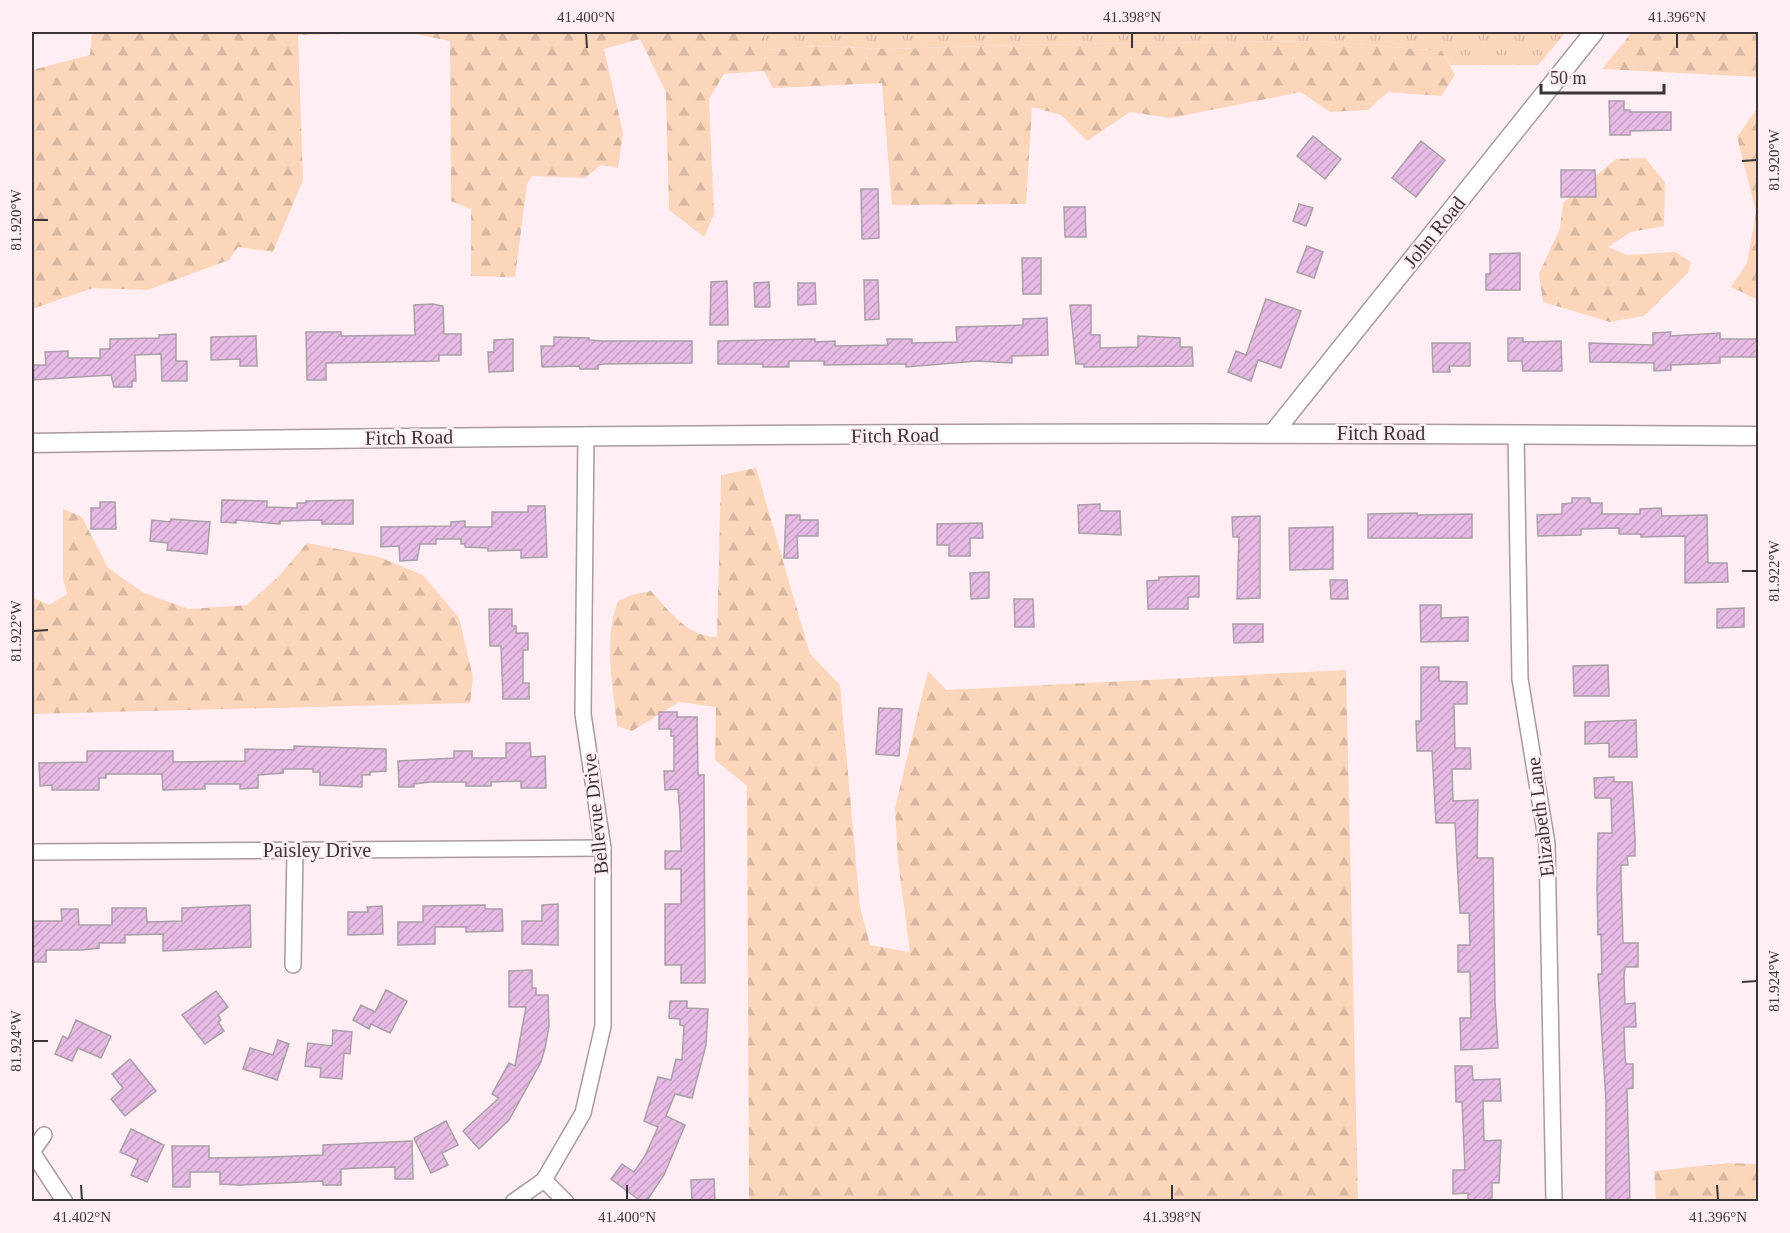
<svg xmlns="http://www.w3.org/2000/svg" width="1790" height="1233" viewBox="0 0 1790 1233" font-family="Georgia,serif">
  <defs>
    <pattern id="grass-tufts" width="24" height="20" patternUnits="userSpaceOnUse" patternTransform="scale(1.5)"><rect width="24" height="20" fill="#fcd6bb"/><path d="M3 7l-1-3M5 7V3M7 7l1-3M15 17l-1-3M17 17v-4M19 17l1-3" fill="none" stroke="#d9b8a1"/></pattern>
    <pattern id="forest-firs" width="22" height="20" patternUnits="userSpaceOnUse" patternTransform="scale(1.5)"><rect width="22" height="20" fill="#fcd6bb"/><path d="M5 1l3.5 6h-7zM16 11l3.5 6h-7z" fill="#d9b8a1"/></pattern>
    <pattern id="building-hatch" width="6" height="6" patternUnits="userSpaceOnUse" patternTransform="scale(1.5)"><rect width="6" height="6" fill="#e6bbe3"/><path d="M-1 1l2-2M0 6l6-6M5 7l2-2" fill="none" stroke="#c6a1c3"/></pattern>
  </defs>
  <rect width="100%" height="100%" fill="#ffeff4"/>
  <!-- grass -->
  <path fill="url(#grass-tufts)" d="M764,32H1566L1538,65H1450L1442,51L1318,41L1015,45L890,49L817,46L765,50Z"/>
  <!-- forest -->
  <g fill="url(#forest-firs)">
    <path d="M92,32H764L765,50L817,46L890,49L1015,45L1318,41L1442,51L1455,75L1441,96L1388,92L1368,110L1330,112L1301,92L1171,118L1130,112L1087,141L1061,115L1032,107L1026,204L892,205L882,83L773,88L764,71L724,74L709,99L714,214L704,237L669,210L666,92L640,39L604,49L623,133L618,168L601,165L585,178L532,176L527,184L515,277L471,276V209L451,201L450,41L410,33L298,35L303,180L273,252L238,247L229,260L148,290L93,288L32,309V70L90,55Z"/>
    <path d="M1632,32H1758V77L1602,69Z"/>
    <path d="M1758,107V300L1731,287L1747,263L1756,212L1737,137Z"/>
    <path d="M1645,158L1665,182L1664,226L1631,232L1608,247L1627,255L1675,252L1691,262L1688,273L1644,316L1610,322L1543,302L1539,274L1560,228L1563,203L1616,159Z"/>
    <path d="M756,468L810,654L840,685L860,907L870,945L910,952L898,861L895,808L928,671L946,690L1346,670L1358,1201H749L747,786L715,760L716,707L679,702L632,731L617,726C613,684 603,641 618,601L631,595L651,591C669,611 688,637 717,637L721,475Z"/>
    <path d="M63,509L82,517L108,568L144,593L189,609L247,605L280,575L307,543L379,557L423,575L459,618L473,677L470,703L32,714V597L49,605L67,594L63,578Z"/>
    <path d="M1728,1163L1758,1164V1201H1656L1654,1171Z"/>
  </g>
  <!-- building -->
  <g fill="url(#building-hatch)" stroke="#aa9fa9" stroke-width="1.5">
    <path d="M1609,101H1624V110H1630V112H1671V130L1630,131V135H1610Z"/>
    <path d="M1313,136L1341,159L1325,179L1297,156Z"/>
    <path d="M1421,141L1445,160L1416,197L1392,178Z"/>
    <path d="M1561,170H1595L1596,197H1561Z"/>
    <path d="M861,189H878L879,238L862,239Z"/>
    <path d="M1299,204L1313,208L1306,226L1293,221Z"/>
    <path d="M1064,207H1085L1086,237H1065Z"/>
    <path d="M1307,246L1323,252L1314,278L1297,272Z"/>
    <path d="M1520,253V290H1486V274H1490V254Z"/>
    <path d="M1022,258H1041V294H1023Z"/>
    <path d="M864,280H878L879,319L865,320Z"/>
    <path d="M727,281L728,325H710L711,282Z"/>
    <path d="M769,282L770,307H755L754,283Z"/>
    <path d="M798,283H815L816,304L798,305Z"/>
    <path d="M1266,299L1301,311L1281,368L1258,360L1251,381L1228,372L1236,351L1246,355Z"/>
    <path d="M433,304L443,306L444,334H461V355H439V361L326,363V380H307L306,332H341V336L415,335L414,305Z"/>
    <path d="M1070,305H1091V335H1100V348L1138,347V336L1180,338V347H1192L1193,366L1084,367V364H1076Z"/>
    <path d="M1047,318L1048,355L1012,356V363L977,361L906,367V364H888L824,365V361H789V367H763V364H718V341L815,339V342L835,341V346L888,345L887,339H912V343L957,342L956,327L1023,325V319Z"/>
    <path d="M1671,332L1670,336L1720,333V339H1758V357H1720V363L1671,365V370L1654,371V363L1590,362L1589,343L1653,345V333Z"/>
    <path d="M176,334V361H187V381H162L161,354L135,355L136,381H132V387H114L111,375L32,380V365H46L45,352L68,351V358H100V349H110V339L159,338V335Z"/>
    <path d="M256,336L257,366H240V359L211,360V337Z"/>
    <path d="M554,337L589,338V340L603,341H692V363L603,364L598,365V369H580L579,366L542,367L541,346H554Z"/>
    <path d="M1508,338H1523V342L1561,341L1562,371H1523L1522,361H1508Z"/>
    <path d="M513,339V371L489,372L488,352H494V340Z"/>
    <path d="M1432,343H1470V366H1449L1450,372H1433Z"/>
    <path d="M1572,498H1590V503H1602V514H1640V509L1661,508L1662,516L1707,515L1708,563H1727L1728,582L1685,583V536L1641,537V534H1619V528L1581,529V535L1538,536L1537,515L1562,514V504L1572,503Z"/>
    <path d="M222,500L267,501V507L297,508V503H306V501L353,500V524H322V520L280,521V524L236,520V523L221,522Z"/>
    <path d="M100,502H115L116,529H91V508H100Z"/>
    <path d="M1100,504V511H1120L1121,535L1079,533L1078,505Z"/>
    <path d="M528,506H545L547,557L521,558V550L488,551V548L465,547V544H461V539H436V544H420L417,560L400,561L399,546L381,547V527L451,526V522L465,521V527H492V512H528Z"/>
    <path d="M1417,513V515L1472,514V538H1368V514Z"/>
    <path d="M786,515H800V520H818V536H797L798,558H784Z"/>
    <path d="M1260,516V598L1237,599L1239,537H1233L1232,517Z"/>
    <path d="M171,519L210,522L207,554L167,550L168,543L150,541L152,520L170,522Z"/>
    <path d="M982,523L983,538H970V556H949V545H937V524Z"/>
    <path d="M1333,527V569L1290,570L1289,528Z"/>
    <path d="M989,572V598L971,599L970,573Z"/>
    <path d="M1199,576V597H1188V609H1148L1147,581L1159,580V577Z"/>
    <path d="M1330,580H1347L1348,599H1331Z"/>
    <path d="M1014,599H1033L1034,627H1015Z"/>
    <path d="M1420,605H1441V618L1468,617V641L1421,642Z"/>
    <path d="M1744,608V627L1717,628V609Z"/>
    <path d="M489,609H512V626H516V633H528V650H523V683H529V699H503L501,646H490Z"/>
    <path d="M1233,624H1263V642L1234,643Z"/>
    <path d="M1608,665L1609,696H1574L1573,666Z"/>
    <path d="M1421,667H1439V681L1467,682V704H1454L1455,748H1470L1471,769H1452L1453,801L1478,800L1477,858H1493L1495,1002L1498,1048L1461,1050L1460,1018H1471L1470,972H1458V945H1470L1469,913H1460L1455,823H1436L1432,751H1417L1416,721H1421Z"/>
    <path d="M879,708L902,709L899,756L876,754Z"/>
    <path d="M659,712H677V717H697L698,775H704L705,983H681V965H665V904H681V869H665V851H681L680,814L678,789L665,790L664,771H674V736H671V729H659Z"/>
    <path d="M1636,720L1637,757H1609V743L1585,744V722Z"/>
    <path d="M506,743H530L531,757L545,756L546,788H521V781L491,782V786H466V782H430L414,784V787H399L398,761L454,758V751H472V758H506Z"/>
    <path d="M294,746L386,749V771L370,772V775H362V787L320,785V772H313V769H283V773L258,775V788L240,789V784H205V789L163,790L162,774H106V778H99V790H52V785L40,786L39,763L87,762V751H173V762L245,761V749L294,750Z"/>
    <path d="M1614,777V782H1632L1635,838V856H1627L1628,865H1621V878L1623,943H1638V967H1625L1624,976L1625,1004L1635,1003L1636,1027H1624L1625,1057L1626,1064H1633V1088L1627,1089L1630,1202H1606V1101L1598,974H1602L1601,934L1598,935L1597,888L1598,833H1612L1611,798H1595L1594,778Z"/>
    <path d="M558,904V945L522,944V921H542V905Z"/>
    <path d="M250,905L251,947L163,951V934L125,935V943H99V948L82,950H46V962H32V921H62L61,909H78L79,925H112V908H146L147,922L182,921V908Z"/>
    <path d="M485,905V909H502L503,931L466,932V927H435V944L398,945V922H423V906Z"/>
    <path d="M382,906L383,934L348,935V912H368L367,907Z"/>
    <path d="M532,970V988H536V995H548L549,1026L545,1048L541,1062L509,1120L479,1149L463,1131L499,1098L492,1094L509,1063L515,1066L526,1007H509V971Z"/>
    <path d="M386,990L407,1001L390,1033L371,1024L369,1029L353,1020L361,1005L375,1012Z"/>
    <path d="M216,991L228,1007L218,1015L221,1020L218,1022L224,1031L205,1044L182,1015Z"/>
    <path d="M670,1001H687V1008L708,1009L706,1045L692,1098L675,1094L666,1116L685,1125L664,1175L646,1202H642L611,1179L622,1164L634,1172L645,1156L658,1127L644,1121L658,1077L671,1080L676,1059L682,1060L684,1026L680,1025V1019L669,1018Z"/>
    <path d="M76,1020L111,1036L101,1058L78,1048L72,1061L55,1054L63,1036L68,1039Z"/>
    <path d="M333,1030L352,1032L350,1054L344,1053L342,1079L320,1077L321,1068L305,1066L308,1043L332,1046Z"/>
    <path d="M278,1040L289,1044L277,1080L243,1069L250,1048L273,1055Z"/>
    <path d="M130,1059L156,1091L125,1116L111,1099L123,1088L112,1074Z"/>
    <path d="M1455,1066H1472L1473,1080L1500,1079L1501,1101H1483L1484,1141L1501,1140L1499,1183H1492V1198H1489V1202H1468V1193L1453,1194V1170H1465L1462,1102H1456Z"/>
    <path d="M446,1121L458,1145L442,1153L448,1165L431,1173L414,1138Z"/>
    <path d="M131,1129L164,1145L147,1182L131,1175L138,1160L120,1152Z"/>
    <path d="M412,1141L413,1179H395V1167L361,1168L341,1169V1185H323V1181L239,1185L220,1184V1172H190V1187H173L172,1146H209V1158L270,1157L323,1155V1145Z"/>
    <path d="M714,1179L715,1202H692L691,1180Z"/>
  </g>
  <g fill="none" stroke-linecap="round" stroke-linejoin="round">
    <!-- minor casing -->
    <g stroke="#a89a9e" stroke-width="18">
      <g id="minor">
        <path d="M1516,434L1520,679L1547,844L1554,1202"/>
        <path d="M32,852L603,848"/>
        <path d="M293,965L295,851"/>
        <path d="M44,1135L32,1152L65,1202"/>
        <path d="M544,1180L566,1202"/>
        <path d="M513,1202L544,1180L583,1113L603,1026V848L583,714L586,435"/>
      </g>
    </g>
    <!-- tertiary casing -->
    <g stroke="#a89a9e" stroke-width="21">
      <g id="tertiary">
        <path d="M1274,432L1594,32"/>
        <path d="M32,443C607,434 1183,431 1758,436"/>
      </g>
    </g>
    <!-- minor -->
    <use href="#minor" stroke="#fff" stroke-width="15"/>
    <!-- tertiary -->
    <use href="#tertiary" stroke="#fff" stroke-width="18"/>
  </g>
  <!-- ticks -->
  <path fill="none" stroke="#3b3537" stroke-width="2" d="M586,33L587,48M1132,33V48M1677,33V48M1742,161L1757,160M33,220H48M1742,571H1757M33,631L48,630M1742,982L1757,981M33,1041H48M81,1185L82,1200M627,1185V1200M1172,1185V1200M1717,1185L1718,1200"/>
  <g text-anchor="middle" stroke-width="5" stroke-linejoin="round" paint-order="stroke">
    <!-- street labels -->
    <g font-size="20" fill="#3b3537" stroke="#ffeff4">
      <text transform="translate(1434 232) rotate(-51)" y="7">John Road</text>
      <text x="1381" y="440">Fitch Road</text>
      <text transform="translate(895 435) rotate(-1)" y="7">Fitch Road</text>
      <text transform="translate(409 437) rotate(-1)" y="7">Fitch Road</text>
      <text transform="translate(595 814) rotate(-96)" y="7">Bellevue Drive</text>
      <text transform="translate(1540 817) rotate(-97)" y="7">Elizabeth Lane</text>
      <text x="317" y="857">Paisley Drive</text>
    </g>
  </g>
  <!-- border -->
  <rect width="1790" height="1233" fill="none" stroke="#ffeff4" stroke-width="66"/>
  <!-- scale -->
  <path d="M1541 84v9h123v-9" fill="none" stroke="#3b3537" stroke-width="3"/>
  <text x="1550" y="84" font-size="18" fill="#3b3537" stroke="#ffeff4" stroke-width="4.5" paint-order="stroke">50 m</text>
  <rect x="33" y="33" width="1724" height="1167" fill="none" stroke="#3b3537" stroke-width="2"/>
  <g font-size="15" text-anchor="middle" fill="#3b3537">
    <text x="586" y="22">41.400°N</text>
    <text x="1132" y="22">41.398°N</text>
    <text x="1677" y="22">41.396°N</text>
    <text transform="translate(1774 160) rotate(-90)" y="5">81.920°W</text>
    <text transform="translate(16 220) rotate(-90)" y="5">81.920°W</text>
    <text transform="translate(1774 571) rotate(-90)" y="5">81.922°W</text>
    <text transform="translate(16 631) rotate(-90)" y="5">81.922°W</text>
    <text transform="translate(1774 981) rotate(-90)" y="5">81.924°W</text>
    <text transform="translate(16 1041) rotate(-90)" y="5">81.924°W</text>
    <text x="82" y="1222">41.402°N</text>
    <text x="627" y="1222">41.400°N</text>
    <text x="1172" y="1222">41.398°N</text>
    <text x="1718" y="1222">41.396°N</text>
  </g>
</svg>
